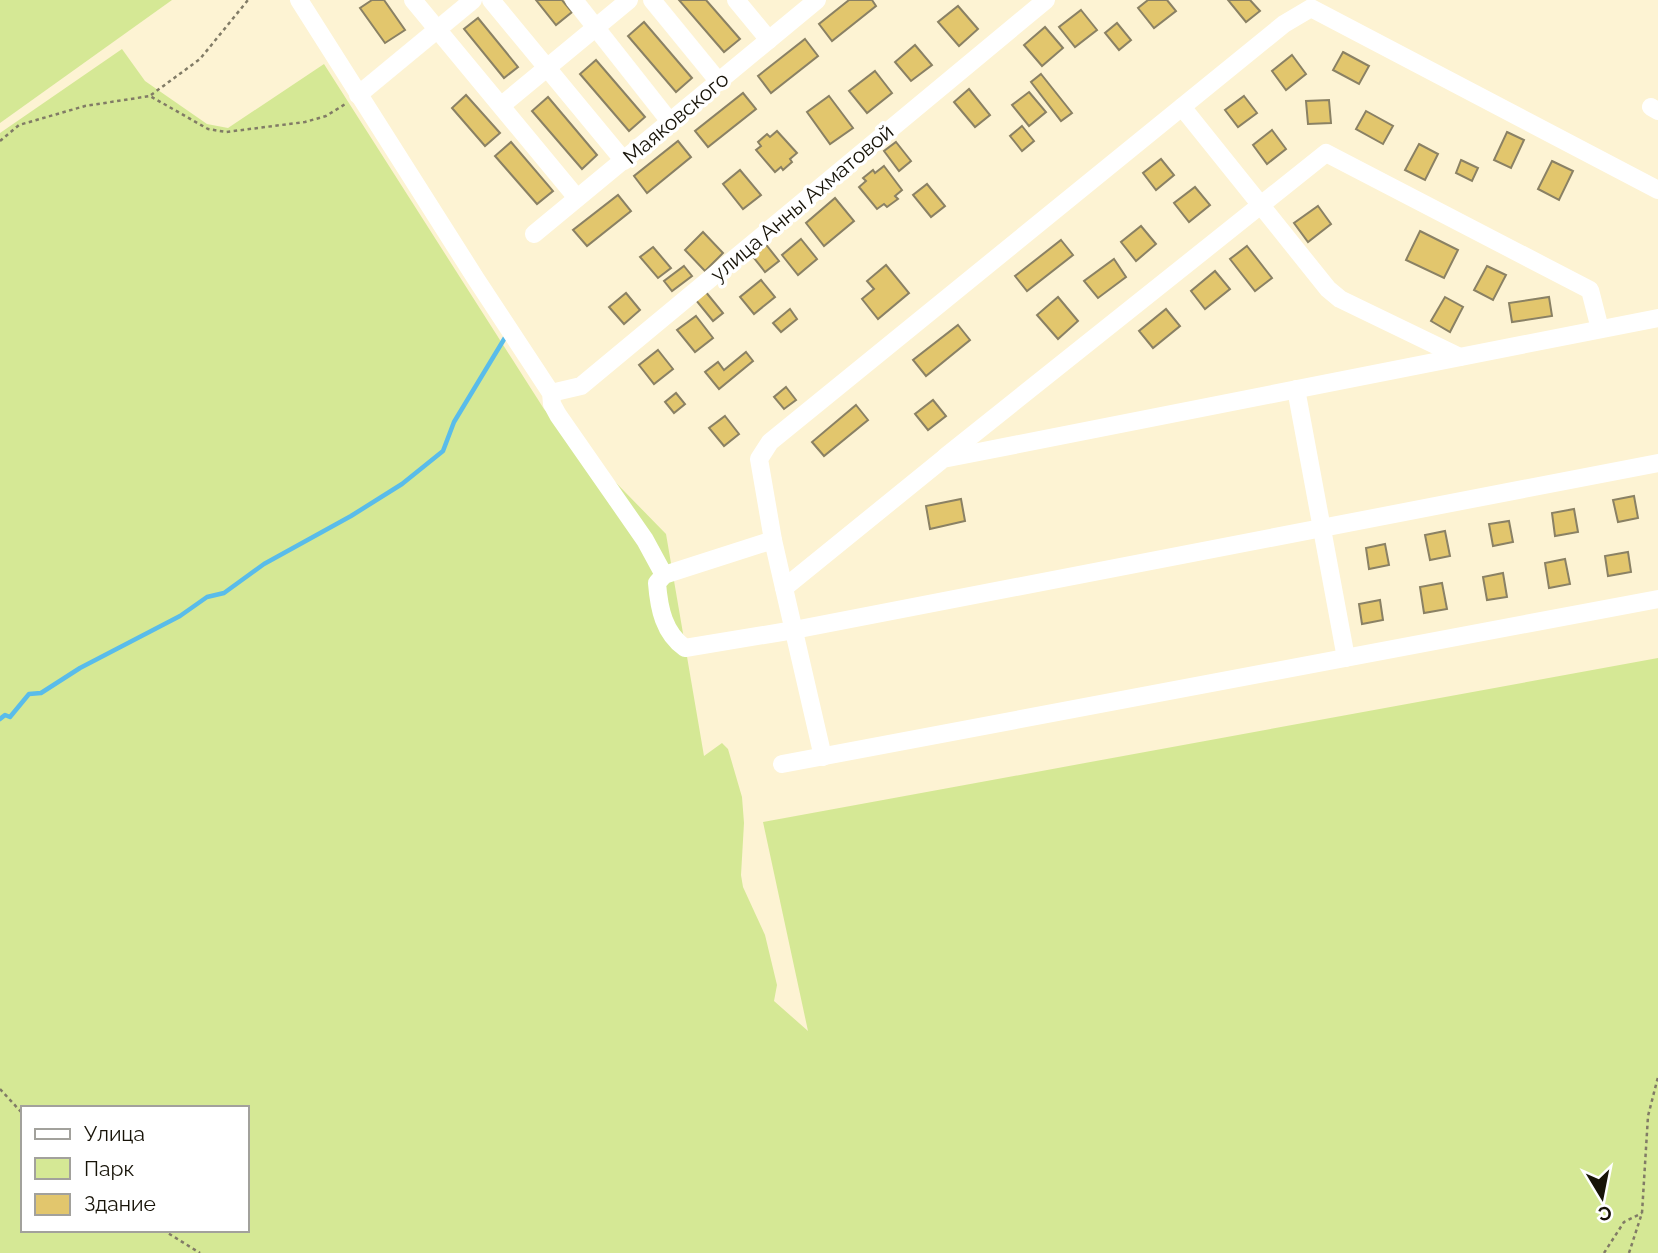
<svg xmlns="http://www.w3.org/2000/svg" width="1658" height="1253" viewBox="0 0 1658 1253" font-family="Raleway,sans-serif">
  <rect width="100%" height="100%" fill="#fdf3d3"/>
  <!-- green -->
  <g fill="#d5e895" fill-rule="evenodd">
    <path d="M0,0H172L0,123Z"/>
    <path d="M122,49L145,81L207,124L228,128L324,64L544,409L666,534L704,756L722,743L728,749L742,797L744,823L741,875L743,887L765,935L777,985L774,1001L808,1031L763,822L1658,658V1253H0V133ZM23,1108H247V1230H23Z"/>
  </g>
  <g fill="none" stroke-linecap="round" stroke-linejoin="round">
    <!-- stream -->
    <path stroke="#59bcea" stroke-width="4.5" d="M0,719L5,715L10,717L29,694L41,693L80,668L180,616L207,597L224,593L264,564L351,516L402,484L443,451L454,422L506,336"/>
  </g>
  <!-- building -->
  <g fill="#e2c66d" stroke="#8a8164" stroke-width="2">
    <path d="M372,0H384L405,30L385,43L360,8Z"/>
    <path d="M536,0H562L572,12L556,25Z"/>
    <path d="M679,0H706L740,39L724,52Z"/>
    <path d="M849,0H872L876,6L832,41L819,24Z"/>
    <path d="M1148,0H1167L1176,11L1154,28L1138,8Z"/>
    <path d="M1228,0H1250L1260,11L1246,22Z"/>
    <path d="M958,6L978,29L959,46L938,22Z"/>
    <path d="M1081,10L1097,30L1075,47L1059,27Z"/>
    <path d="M478,18L518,67L504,78L464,29Z"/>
    <path d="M644,22L692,78L676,92L628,36Z"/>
    <path d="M1117,23L1131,40L1119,50L1105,33Z"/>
    <path d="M1045,27L1063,48L1042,66L1024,45Z"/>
    <path d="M805,39L818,56L771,93L758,76Z"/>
    <path d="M915,45L932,65L911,81L895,62Z"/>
    <path d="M1343,52L1369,66L1359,84L1333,70Z"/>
    <path d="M1292,55L1306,74L1286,90L1272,71Z"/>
    <path d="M596,60L645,117L629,131L580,74Z"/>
    <path d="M875,71L892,93L867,113L849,91Z"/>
    <path d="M1041,74L1072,113L1061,121L1031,82Z"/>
    <path d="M969,89L990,115L975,127L954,102Z"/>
    <path d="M1029,92L1046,112L1029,126L1012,105Z"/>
    <path d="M743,93L756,109L708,147L695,131Z"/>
    <path d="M466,95L500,133L485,146L452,108Z"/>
    <path d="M829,96L853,128L830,144L807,112Z"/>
    <path d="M1244,96L1257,113L1238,127L1225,110Z"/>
    <path d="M548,97L597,155L582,169L532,111Z"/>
    <path d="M1329,100L1331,123L1308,124L1306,101Z"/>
    <path d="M1366,111L1393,126L1383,144L1356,129Z"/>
    <path d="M1022,126L1034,141L1022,151L1010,136Z"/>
    <path d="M1272,130L1286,149L1267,164L1253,145Z"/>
    <path d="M777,131L797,153L790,159L792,162L783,170L781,167L775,172L756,150L761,146L758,142L767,134L770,137Z"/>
    <path d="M1507,132L1524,140L1511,168L1494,160Z"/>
    <path d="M678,141L691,157L647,193L634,176Z"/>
    <path d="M511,142L553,191L537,204L495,156Z"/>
    <path d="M896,142L911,161L899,171L884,151Z"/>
    <path d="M1419,144L1438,154L1425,180L1405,170Z"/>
    <path d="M1161,159L1174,175L1156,190L1143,173Z"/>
    <path d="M1461,160L1478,168L1472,181L1456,173Z"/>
    <path d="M1552,161L1573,171L1559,200L1538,189Z"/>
    <path d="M884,166L902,190L895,196L898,199L887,207L884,204L877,209L859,187L866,181L863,178L873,170L875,173Z"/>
    <path d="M740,170L761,195L743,209L723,184Z"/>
    <path d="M927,184L945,206L931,217L913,195Z"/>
    <path d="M1195,187L1210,205L1189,222L1174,203Z"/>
    <path d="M618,195L631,211L587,246L573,230Z"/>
    <path d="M835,198L854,221L824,246L806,223Z"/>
    <path d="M1318,206L1331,224L1308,242L1294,223Z"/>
    <path d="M1141,226L1156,244L1136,261L1121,242Z"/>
    <path d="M1420,231L1458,250L1444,278L1406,260Z"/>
    <path d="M703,232L723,253L705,271L685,250Z"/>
    <path d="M801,239L817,259L798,275L782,255Z"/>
    <path d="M1061,240L1073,255L1027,291L1015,276Z"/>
    <path d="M764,242L779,261L765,272L750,253Z"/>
    <path d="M1247,246L1272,278L1255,291L1230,259Z"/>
    <path d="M653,247L671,268L658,278L640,257Z"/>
    <path d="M1114,259L1126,277L1098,298L1084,281Z"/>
    <path d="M886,265L909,293L878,319L862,299L874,289L867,281Z"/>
    <path d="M684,266L692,276L672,291L664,281Z"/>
    <path d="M1487,266L1506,275L1493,300L1474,290Z"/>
    <path d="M1215,271L1230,289L1205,309L1191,291Z"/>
    <path d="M761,280L775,297L754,314L740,297Z"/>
    <path d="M705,291L723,313L713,321L695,299Z"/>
    <path d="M626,293L640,310L624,324L609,307Z"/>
    <path d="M1058,297L1078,321L1058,339L1037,315Z"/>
    <path d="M1445,297L1463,307L1450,332L1431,321Z"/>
    <path d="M1549,297L1552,316L1512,322L1509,303Z"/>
    <path d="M790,309L797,319L781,332L773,323Z"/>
    <path d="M1166,309L1180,326L1153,348L1139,331Z"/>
    <path d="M696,316L713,338L695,352L677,330Z"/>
    <path d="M958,325L970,340L926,376L913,360Z"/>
    <path d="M658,350L673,369L654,384L639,365Z"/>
    <path d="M746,352L753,361L719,389L705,372L718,362L724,370Z"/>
    <path d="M786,387L796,400L784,409L774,397Z"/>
    <path d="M676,393L685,404L674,413L665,402Z"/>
    <path d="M933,400L946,416L928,430L915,414Z"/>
    <path d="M856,405L868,420L824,456L812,442Z"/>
    <path d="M725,416L739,434L724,446L709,428Z"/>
    <path d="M1634,496L1638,518L1618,522L1613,500Z"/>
    <path d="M961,499L965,521L930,529L926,506Z"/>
    <path d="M1574,509L1578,532L1555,536L1552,513Z"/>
    <path d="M1509,521L1513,542L1493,546L1489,524Z"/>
    <path d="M1445,531L1450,556L1430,560L1425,535Z"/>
    <path d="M1385,544L1389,565L1369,569L1366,548Z"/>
    <path d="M1628,552L1631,572L1608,576L1605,556Z"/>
    <path d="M1565,559L1570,584L1549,588L1545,563Z"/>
    <path d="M1503,573L1507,597L1487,600L1483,577Z"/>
    <path d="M1442,583L1447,609L1424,613L1420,587Z"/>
    <path d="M1380,600L1383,620L1362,624L1359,604Z"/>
  </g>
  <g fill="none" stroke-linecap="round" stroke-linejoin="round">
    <!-- path -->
    <g stroke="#817b66" stroke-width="2.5" stroke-dasharray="3.5 3.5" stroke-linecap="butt">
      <path d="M151,95L200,59L248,0"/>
      <path d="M0,141L19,125L85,106L150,96L208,129L226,132L305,122L326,116L347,103"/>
      <path d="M0,1089L23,1114"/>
      <path d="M163,1230L200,1253"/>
      <path d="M1604,1253L1624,1222L1642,1213"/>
      <path d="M1629,1253L1642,1213L1648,1116L1658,1077"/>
    </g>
    <!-- minor -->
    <g stroke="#fff" stroke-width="18">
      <path d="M299,0L476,279L551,393L552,404L558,415L645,540L664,575"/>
      <path d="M413,0L577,198"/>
      <path d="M491,0L624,161"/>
      <path d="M574,0L671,123"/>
      <path d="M652,0L719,82"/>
      <path d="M736,0L769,40"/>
      <path d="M358,95L473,0"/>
      <path d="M502,105L629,0"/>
      <path d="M1182,107L1328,289L1340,299L1460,357"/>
      <path d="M1651,107L1658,111"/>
      <path d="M534,234L817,0"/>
      <path d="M1296,389L1346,658"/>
      <path d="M551,393L581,386L1046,0"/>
      <path d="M945,457L1326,153L1590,290L1600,329"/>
      <path d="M773,540L759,459L770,442L1284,24L1311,8L1658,190"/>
      <path d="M784,588L773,540L664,575L657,583C659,609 664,633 685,648L794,630L1658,463"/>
      <path d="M823,757L784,588L943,459L1658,318"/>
      <path d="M782,764L1658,599"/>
    </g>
  </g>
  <g text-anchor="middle" stroke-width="7" stroke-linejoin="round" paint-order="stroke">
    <!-- street labels -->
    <g font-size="21" fill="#171308" stroke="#fff">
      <text transform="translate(676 118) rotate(-40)" y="7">Маяковского</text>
      <text transform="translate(802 203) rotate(-40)" y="7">улица Анны Ахматовой</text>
    </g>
  </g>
  <!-- legend -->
  <rect x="21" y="1106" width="228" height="126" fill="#ffffff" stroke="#a2a19c" stroke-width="2"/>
  <rect x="35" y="1129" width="35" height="10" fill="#ffffff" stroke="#a2a19c" stroke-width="2"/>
  <text x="84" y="1141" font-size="21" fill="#171308">Улица</text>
  <rect x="35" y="1158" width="35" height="21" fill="#d5e895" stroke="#a2a19c" stroke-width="2"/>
  <text x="84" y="1176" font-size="21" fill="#171308">Парк</text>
  <rect x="35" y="1194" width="35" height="21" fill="#e2c66d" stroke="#a2a19c" stroke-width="2"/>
  <text x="84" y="1211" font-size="21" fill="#171308">Здание</text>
  <!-- north arrow -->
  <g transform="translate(1602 1197) rotate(170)" stroke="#ffffff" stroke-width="5" paint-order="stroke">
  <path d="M0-5L12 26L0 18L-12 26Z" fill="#171308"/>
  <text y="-10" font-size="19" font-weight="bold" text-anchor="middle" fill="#171308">С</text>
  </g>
</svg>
